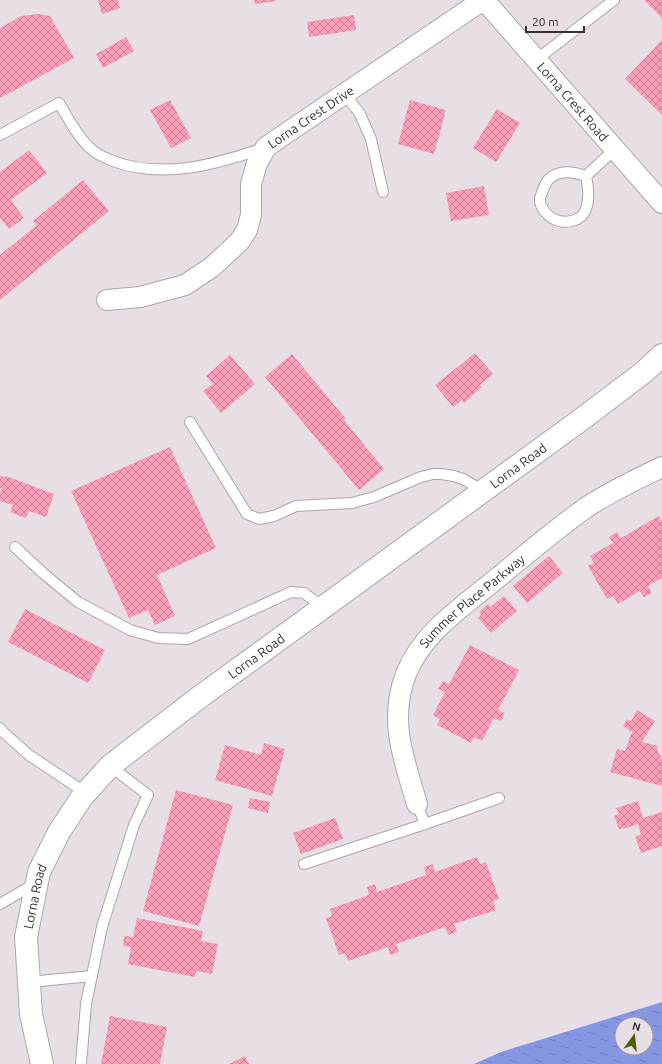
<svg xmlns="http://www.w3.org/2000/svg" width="662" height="1064" viewBox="0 0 662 1064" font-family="Ubuntu,sans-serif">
  <defs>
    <pattern id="water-ripples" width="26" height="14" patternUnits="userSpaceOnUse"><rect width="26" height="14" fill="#8597e3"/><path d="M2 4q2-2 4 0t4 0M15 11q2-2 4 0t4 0" fill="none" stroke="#6d7cb9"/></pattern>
    <pattern id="building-cross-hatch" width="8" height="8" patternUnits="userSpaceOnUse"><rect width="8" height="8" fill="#fa9eb8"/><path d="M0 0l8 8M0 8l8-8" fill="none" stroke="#cb8196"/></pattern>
  </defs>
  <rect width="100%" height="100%" fill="#e8dfe6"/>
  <!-- water -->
  <path fill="url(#water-ripples)" fill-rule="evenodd" d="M662,1002V1064H474L501,1052ZM622,1024H646V1048H622Z"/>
  <!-- building -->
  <g fill="url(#building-cross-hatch)">
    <path d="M98,0H118L120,8L102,14Z"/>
    <path d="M254,0H276V1L255,4Z"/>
    <path d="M644,0H662V18Z"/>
    <path d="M38,14L50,16L74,58L0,98V28L21,16Z"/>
    <path d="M354,15L356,30L309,37L307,22Z"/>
    <path d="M126,37L134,51L103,68L96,54Z"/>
    <path d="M662,40V115L625,79Z"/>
    <path d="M170,100L191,138L171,148L150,110Z"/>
    <path d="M410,100L446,110L434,154L398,144Z"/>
    <path d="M497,109L520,123L496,162L473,148Z"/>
    <path d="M29,150L47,173L11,200L24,218L9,229L0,218V172Z"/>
    <path d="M83,180L109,211L0,300V255L37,225L33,221Z"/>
    <path d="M484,186L489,215L451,221L446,193Z"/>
    <path d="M475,353L493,374L480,385L482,387L464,403L462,400L453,407L435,385Z"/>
    <path d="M292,354L346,419L344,420L384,469L359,490L265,377Z"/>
    <path d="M230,355L255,384L221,413L203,391L213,384L206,376Z"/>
    <path d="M170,447L216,548L157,575L175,616L155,625L148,610L129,618L71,491Z"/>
    <path d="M0,476L5,477L6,476L54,494L46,517L29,511L26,518L10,512L13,505L0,501V493L2,488H0Z"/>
    <path d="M659,516L662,522V578L648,586L652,593L644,597L640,591L618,604L613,596L607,599L588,566L594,563L590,556L613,543L609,537L617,532L621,538Z"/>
    <path d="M549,556L563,573L527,603L513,586Z"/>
    <path d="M504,596L517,611L491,633L478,618L481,615L479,612L488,604L490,607Z"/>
    <path d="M25,609L105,650L88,683L8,642Z"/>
    <path d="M470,645L519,670L498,710L505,713L501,721L494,718L482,741L474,737L471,743L437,725L440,719L433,715L445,692L438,689L443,681L449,684Z"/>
    <path d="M637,710L655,721L642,742L658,746L657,750L662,759V786L610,772L617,749L625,751L632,732L623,726L627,719L631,721Z"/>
    <path d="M264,743L285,749L272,796L215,780L225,745L261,755Z"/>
    <path d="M176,790L233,805L199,926L143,911Z"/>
    <path d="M250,798L270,802L268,813L248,808Z"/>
    <path d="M638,801L643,818L662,812V846L641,853L635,837L641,834L638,824L623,829V828L619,829L614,816L619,814L616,808Z"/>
    <path d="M335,818L343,839L301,854L293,833Z"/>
    <path d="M477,857L480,864L486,862L499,899L493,901L496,910L454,924L457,932L448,935L445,927L396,944L399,952L390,955L388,947L348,961L345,953L339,955L326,918L332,916L330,909L369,895L367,887L375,884L377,892L426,875L424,867L433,864L435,872Z"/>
    <path d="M137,918L203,931L201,941L218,944L212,974L196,971L195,977L128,964L131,947L123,946L124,936L133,937Z"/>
    <path d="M110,1016L167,1027L160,1064H101Z"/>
    <path d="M245,1056L249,1064H229Z"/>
  </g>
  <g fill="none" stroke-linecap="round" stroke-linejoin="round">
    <!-- lane casing -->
    <g stroke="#aca4ab" stroke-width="12">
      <g id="lane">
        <path d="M536,60L614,0"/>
        <path d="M345,94L360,114L371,139L383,192"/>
        <path d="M0,135L59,103C68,118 77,136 90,148C96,154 105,158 113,161C163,180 217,164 264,148"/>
        <path d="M586,176C574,172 560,169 549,179C545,183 544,187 542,193C541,195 539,199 540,201C540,205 543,209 545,212C547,214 550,217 552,218C563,225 582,222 586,209C590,198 588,187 586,176L615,149"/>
        <path d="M190,422L247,514L259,519L274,516L296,506L352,503L374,497L421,477L433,474H441L454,476L463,479L482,490"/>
        <path d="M15,547L44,574L78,602L130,630L158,638L188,639L291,592L304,593L323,607"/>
        <path d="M0,728L3,732L29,755L86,793"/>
        <path d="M417,804L425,824L499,798"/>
        <path d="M304,864L425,824"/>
        <path d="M0,904L36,883"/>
        <path d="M29,982L92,976"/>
        <path d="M81,1064L86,1004L102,927L134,825L148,795L110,766"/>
      </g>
    </g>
    <!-- street casing -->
    <g stroke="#aca4ab" stroke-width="22">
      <g id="street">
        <path id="s1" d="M484,0L662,203"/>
        <path id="s2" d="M107,300L140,297L185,285L212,267L239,242L247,230L251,215V184L257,163L266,147L483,0"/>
        <path id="s3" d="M417,804C404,759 388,721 406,674C422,634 458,610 490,584C522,558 553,531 587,507C611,491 637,479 662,467"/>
      </g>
    </g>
    <!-- secondary casing -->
    <g stroke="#aca4ab" stroke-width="24">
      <g id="secondary">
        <path id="s4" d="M42,1064L31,1014L26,937L39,872L59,832L82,797L110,766L197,699L582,419L644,372L662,355"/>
      </g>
    </g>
    <!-- lane -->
    <use href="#lane" stroke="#fff" stroke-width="10"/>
    <!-- street -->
    <use href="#street" stroke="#fff" stroke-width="20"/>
    <!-- secondary -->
    <use href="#secondary" stroke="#fff" stroke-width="22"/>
  </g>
  <g text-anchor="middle" stroke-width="3" stroke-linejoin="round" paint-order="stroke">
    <!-- street labels -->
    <g font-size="13" fill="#332f32" stroke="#e8dfe6">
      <text dy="5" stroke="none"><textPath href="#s1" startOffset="135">Lorna Crest Road</textPath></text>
      <text dy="5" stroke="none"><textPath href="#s2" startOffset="304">Lorna Crest Drive</textPath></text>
      <text dy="5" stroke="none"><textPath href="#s4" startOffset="830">Lorna Road</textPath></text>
      <text dy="5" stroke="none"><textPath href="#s3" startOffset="233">Summer Place Parkway</textPath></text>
      <text dy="5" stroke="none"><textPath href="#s4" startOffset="506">Lorna Road</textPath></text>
      <text dy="5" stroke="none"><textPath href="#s4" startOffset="170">Lorna Road</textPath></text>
    </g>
  </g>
  <!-- north arrow -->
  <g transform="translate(634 1036) rotate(15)"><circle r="19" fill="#e8dfe6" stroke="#a0999e"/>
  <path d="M0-3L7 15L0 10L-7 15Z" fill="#526002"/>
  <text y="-6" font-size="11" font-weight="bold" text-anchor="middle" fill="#332f32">N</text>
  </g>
  <!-- scale -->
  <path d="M526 26v6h58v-6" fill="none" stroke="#332f32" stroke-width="2"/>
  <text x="532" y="26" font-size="12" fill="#332f32" stroke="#e8dfe6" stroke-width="3" paint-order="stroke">20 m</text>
</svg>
